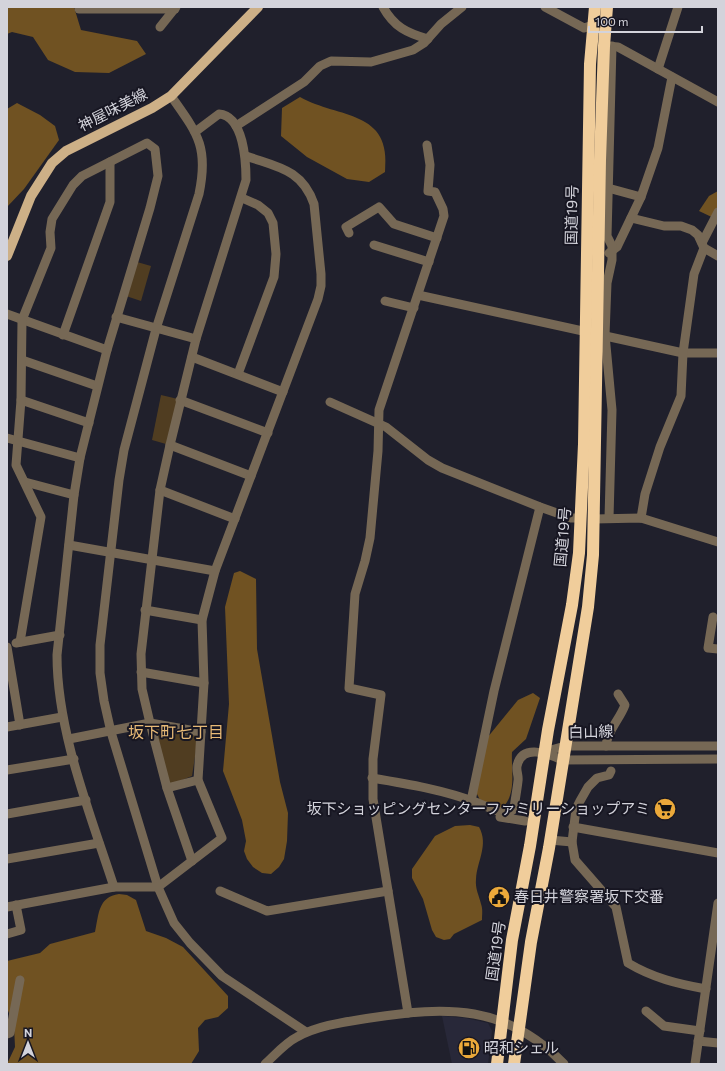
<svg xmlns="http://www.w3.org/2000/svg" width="725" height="1071" viewBox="0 0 725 1071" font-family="Commissioner,'Noto Sans JP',sans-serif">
  <rect width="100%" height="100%" fill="#20202c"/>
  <!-- built -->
  <path fill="#282839" d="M442,1016L465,1018L488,1023L492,1031L488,1064H452Z"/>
  <!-- green -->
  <g fill="#503d21">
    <path d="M137,262L151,266L141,301L126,296Z"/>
    <path d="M161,395L178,399L166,444L152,440Z"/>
    <path d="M157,728L196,735L198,737L192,776L172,784L168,783L155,730Z"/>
  </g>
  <!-- forest -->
  <g fill="#705222">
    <path d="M7,7H74L81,30L137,41L146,54L109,73L75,72L48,60L33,37L12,32L7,34Z"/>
    <path d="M300,97C339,119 392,109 385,172L369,182L347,179L307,157L281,136L282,108Z"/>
    <path d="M17,103L40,115L55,126L59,140L24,189L7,207V109Z"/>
    <path d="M718,191V220L699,211L709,196Z"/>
    <path d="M240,571L256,579L257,649L280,782L288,813L287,841L284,859L279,867L271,874L262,873L253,867L247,859L244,851L246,841L242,820L223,771L229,704L225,607L234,573Z"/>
    <path d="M533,693L540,698L526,739L512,752C511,770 517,795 502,808L480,800L476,792L487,738L518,700Z"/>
    <path d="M470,825L479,827C489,845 477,861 476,879C475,889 479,895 481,904C483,909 482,915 482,920L454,934L450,939L444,940L436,937L432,930L423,899L412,878V869L435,836L455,826Z"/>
    <path d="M119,894L127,895L136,900L146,931L166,938L183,947L228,996V1008L218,1017L205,1020L198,1028L199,1051L191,1064H7L15,1047L14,1026L7,1008V961L40,953L50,944L95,932C99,914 98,897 119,894Z"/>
  </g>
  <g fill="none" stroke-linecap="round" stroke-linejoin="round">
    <!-- minor -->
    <g stroke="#766855" stroke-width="9">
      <path d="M383,7C394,27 407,33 428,39"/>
      <path d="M545,7L584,28L593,25"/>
      <path d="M79,9H175"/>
      <path d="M160,27L176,7"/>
      <path d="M607,46L618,47L718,102"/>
      <path d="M658,69L678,7"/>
      <path d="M171,96C197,133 209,146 199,194L156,329L124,450L119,480L100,645V673L104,701L111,732L158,887L174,923L190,943L222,976L306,1032"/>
      <path d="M236,126L304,82L320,66L331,61L371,62L413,50L424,43L441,24L462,7"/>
      <path d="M608,188L641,197"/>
      <path d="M631,218L664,226H681L692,230L698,235L704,248L718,256"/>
      <path d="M349,233L346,227L379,207L394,224L437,238"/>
      <path d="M702,243L718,212"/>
      <path d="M374,245L429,262"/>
      <path d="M609,253L617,247L641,197L658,148L672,77"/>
      <path d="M418,295L683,353H718"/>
      <path d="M385,301L414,308"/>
      <path d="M7,314L107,350"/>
      <path d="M116,317L196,339"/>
      <path d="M63,335L110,202V162"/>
      <path d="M192,357L283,392"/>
      <path d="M22,360L97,386"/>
      <path d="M238,374L274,277L276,254L273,223L268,213L258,205L242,198"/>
      <path d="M21,400L89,423"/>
      <path d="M180,400L268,433"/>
      <path d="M330,402L386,427L428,460L442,468L540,507L571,518H581"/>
      <path d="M7,438L80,458"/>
      <path d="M170,445L251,476"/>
      <path d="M25,482L74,495"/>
      <path d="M160,490L235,519"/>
      <path d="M609,518L612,410L605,335L607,283L612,260V246L607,236L612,46"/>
      <path d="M641,518L645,494L660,447L681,396L683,353L694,274L704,248"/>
      <path d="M594,519L641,518L718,542"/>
      <path d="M69,545L215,571"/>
      <path d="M145,610L202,620"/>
      <path d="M713,617L708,648L718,649"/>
      <path d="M20,642L41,517L16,465L21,400L22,320L51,248L50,232L52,219L73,185L82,176L147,143L155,149L158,176L150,208L107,350L80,458L74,495L57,655C57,732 90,813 114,887"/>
      <path d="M16,643L60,635"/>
      <path d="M7,647L20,725"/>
      <path d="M141,672L204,683"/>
      <path d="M7,727L62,717"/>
      <path d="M69,739L150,723L201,732"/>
      <path d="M606,746C607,731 620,719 625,705L618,694"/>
      <path d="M544,752L565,746H718"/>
      <path d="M7,770L74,759"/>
      <path d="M611,771L609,775L597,778L588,787L580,801L576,809L572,842L575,860L616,907L628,963C653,978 678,984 706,989"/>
      <path d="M372,778C408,784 444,790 478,803C488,807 496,811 507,814L514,809C515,800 517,790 518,781C519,776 516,771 517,766C522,743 549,754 562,760L718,759"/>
      <path d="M167,788L198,780"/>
      <path d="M471,801L494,691L540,507"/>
      <path d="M7,814L86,800"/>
      <path d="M500,817L525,821"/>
      <path d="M573,827L718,853"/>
      <path d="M550,840L572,842"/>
      <path d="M7,859L99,843"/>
      <path d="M192,861L167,788L150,723L142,689L141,654L160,490L170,445L196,339L246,180C246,162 244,116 219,114L195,132"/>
      <path d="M220,891L267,911L388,891"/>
      <path d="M7,907L114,887H158L222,838L198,780L204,683L202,620L215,571L318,299L321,286V274L314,204C302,169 277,167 246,156"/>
      <path d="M7,934L21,930L16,905"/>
      <path d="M646,1011L664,1026L700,1031"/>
      <path d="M408,1013L373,799V759L381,695L349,688L355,594L365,561L370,538L378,451L379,410L444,216L443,209L435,192L428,191L430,165L427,145"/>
      <path d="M7,1034L10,1033L20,980"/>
      <path d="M698,1041L718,1043"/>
      <path d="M265,1064C275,1055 285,1043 297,1037C319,1025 345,1022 370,1018C447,1006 506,1004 564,1064"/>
      <path d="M695,1064L718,903"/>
    </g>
    <!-- major -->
    <path stroke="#cdb087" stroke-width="10" d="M7,256L31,196L52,163L66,151L152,108L171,96L258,7"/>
    <!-- highway -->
    <g stroke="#f0cd9b" stroke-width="12">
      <path d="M497,1064L512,940L530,846L548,730L572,605L579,553L584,444L590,64L595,7"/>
      <path d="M514,1064L531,942L549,848L588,607L593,555L600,160L604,46L607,7"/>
    </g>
  </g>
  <!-- icons -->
  <defs>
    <g id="supermarket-disc" transform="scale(1.15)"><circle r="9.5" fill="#eba93a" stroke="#171622"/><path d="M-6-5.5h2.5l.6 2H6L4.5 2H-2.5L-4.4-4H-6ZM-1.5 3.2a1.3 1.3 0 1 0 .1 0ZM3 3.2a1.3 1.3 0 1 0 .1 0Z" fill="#111"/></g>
    <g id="civic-disc" transform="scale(1.15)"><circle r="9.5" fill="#eba93a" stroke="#171622"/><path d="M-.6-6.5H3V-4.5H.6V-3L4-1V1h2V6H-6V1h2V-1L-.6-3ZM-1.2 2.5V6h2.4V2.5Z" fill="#111"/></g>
    <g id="fuel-disc" transform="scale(1.15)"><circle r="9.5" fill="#eba93a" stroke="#171622"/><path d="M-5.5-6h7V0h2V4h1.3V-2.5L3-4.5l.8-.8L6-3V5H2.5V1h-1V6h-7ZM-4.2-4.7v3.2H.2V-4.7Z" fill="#111"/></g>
  </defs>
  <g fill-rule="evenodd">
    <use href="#supermarket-disc" x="665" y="809"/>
    <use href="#civic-disc" x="499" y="897"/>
    <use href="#fuel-disc" x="469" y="1048"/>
  </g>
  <g text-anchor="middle" stroke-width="4" stroke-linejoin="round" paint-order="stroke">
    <!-- street labels -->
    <g font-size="15" fill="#d3d3db" stroke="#171622">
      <text transform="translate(113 110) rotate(-27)" y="5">神屋味美線</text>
      <text transform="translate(572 215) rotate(-89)" y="5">国道19号</text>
      <text transform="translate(563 537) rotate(-85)" y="5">国道19号</text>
      <text transform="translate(591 732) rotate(-1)" y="5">白山線</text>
      <text transform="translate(496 951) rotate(-82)" y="5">国道19号</text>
    </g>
    <!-- poi labels -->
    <g font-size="15" fill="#d3d3db" stroke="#171622" text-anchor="start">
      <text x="650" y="814" text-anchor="end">坂下ショッピングセンターファミリーショップアミ</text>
      <text x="514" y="902">春日井警察署坂下交番</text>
      <text x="484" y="1053">昭和シェル</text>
    </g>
    <!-- neighbourhood labels -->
    <g font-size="16" fill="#e7b976" stroke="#171622">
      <text x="176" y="738">坂下町七丁目</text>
    </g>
  </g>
  <!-- border -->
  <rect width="725" height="1071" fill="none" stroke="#d3d3db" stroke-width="16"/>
  <!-- north arrow -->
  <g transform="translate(28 1043)" stroke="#171622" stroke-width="3" paint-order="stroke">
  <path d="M0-3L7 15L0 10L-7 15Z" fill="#d3d3db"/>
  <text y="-6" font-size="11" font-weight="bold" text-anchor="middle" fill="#d3d3db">N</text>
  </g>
  <!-- scale -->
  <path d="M589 26v6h113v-6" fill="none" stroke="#d3d3db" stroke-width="2"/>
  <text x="595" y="26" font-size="12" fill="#d3d3db" stroke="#171622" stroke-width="3" paint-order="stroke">100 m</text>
</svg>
